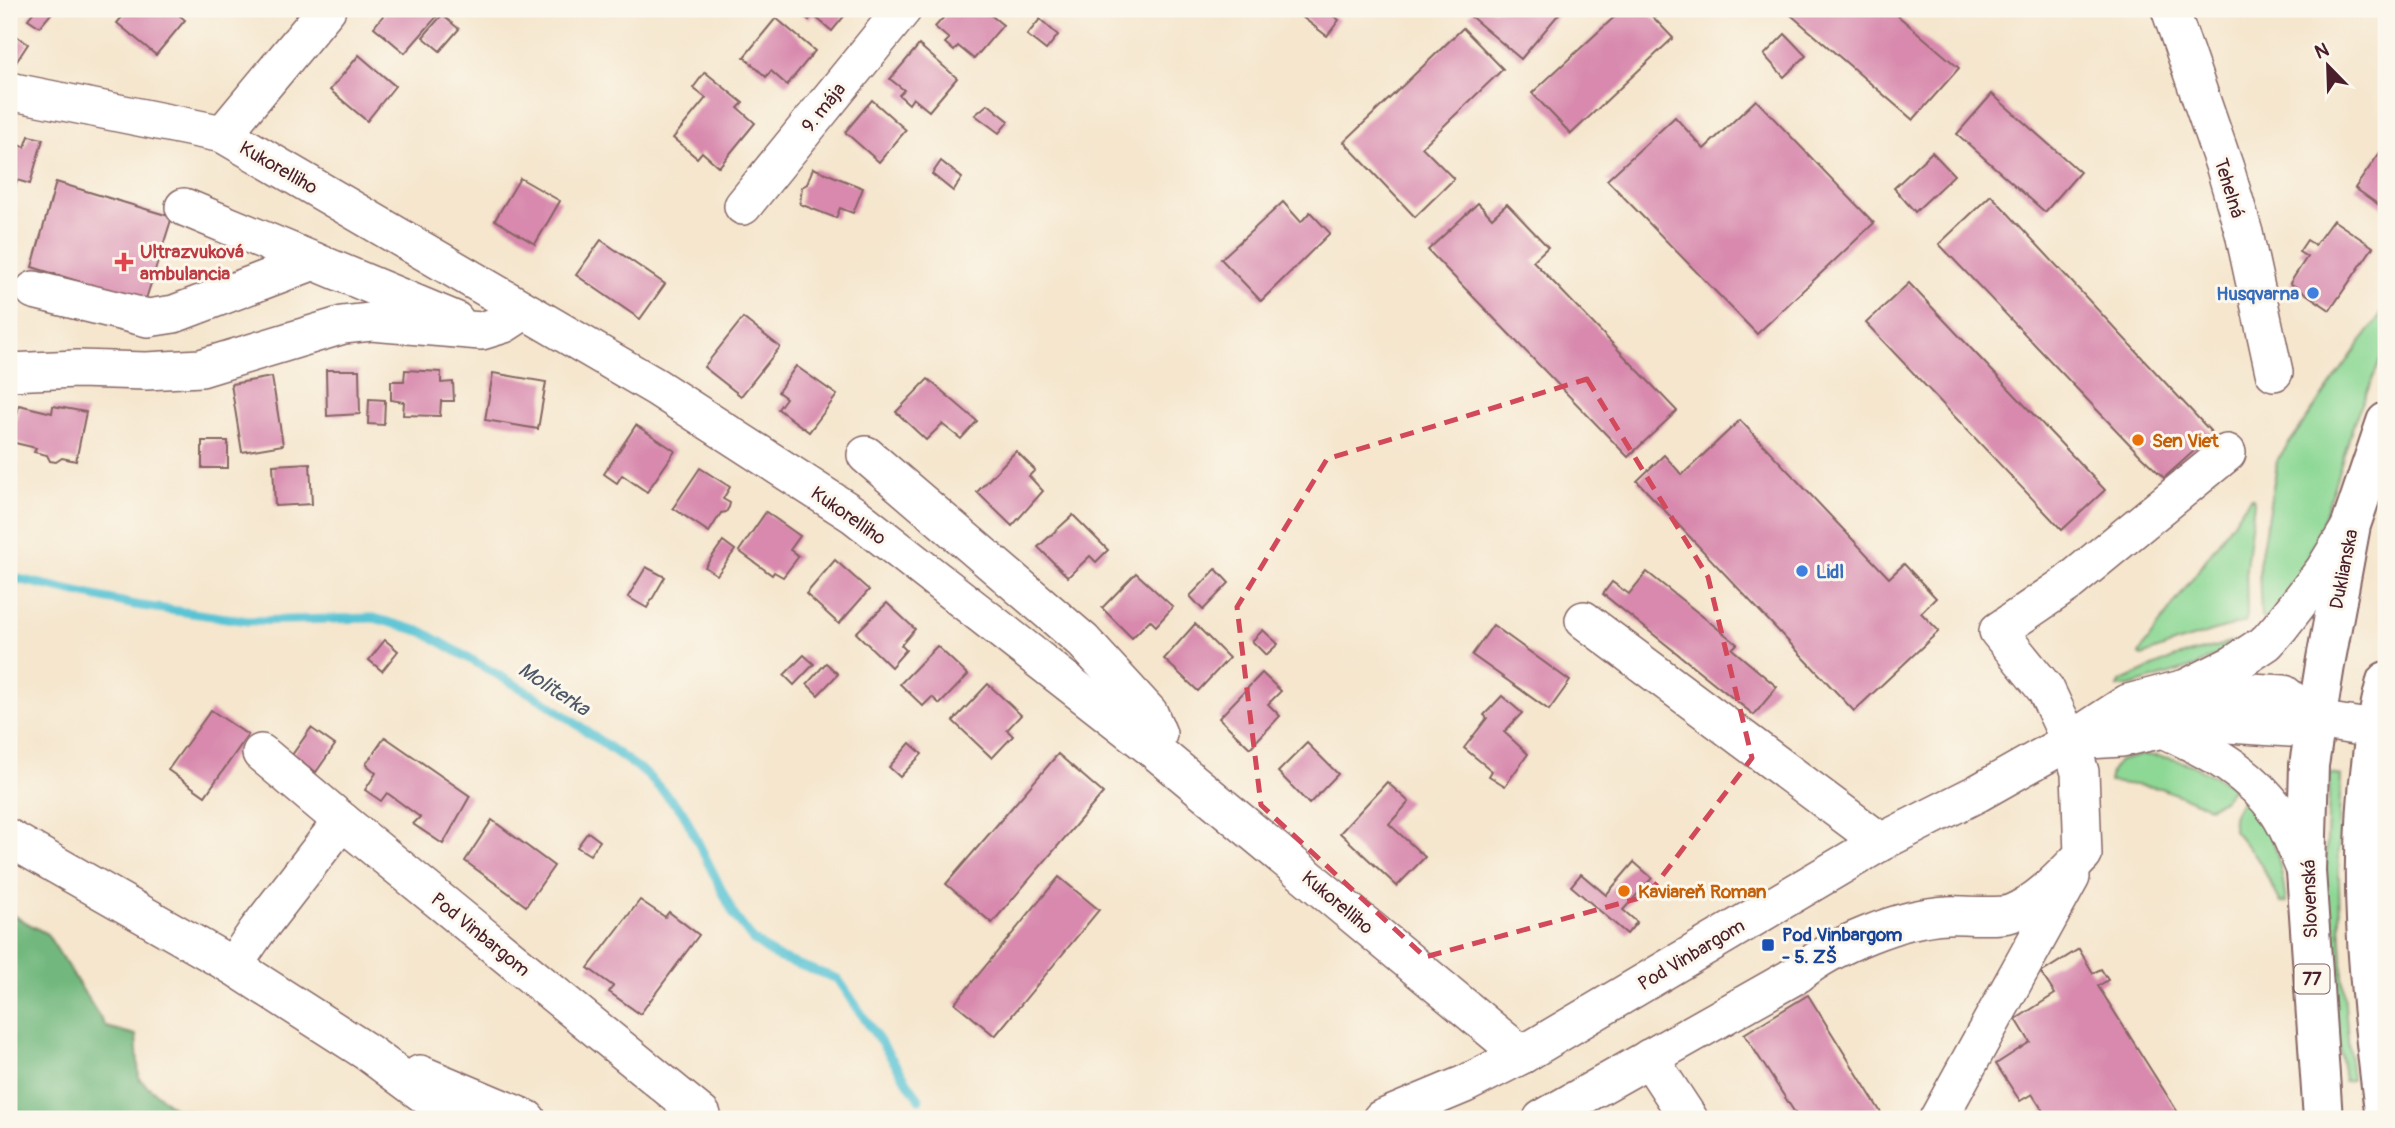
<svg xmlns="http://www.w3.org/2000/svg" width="2395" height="1128" viewBox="0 0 2395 1128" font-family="Pangolin,sans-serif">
  <rect width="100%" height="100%" fill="#fbf7ec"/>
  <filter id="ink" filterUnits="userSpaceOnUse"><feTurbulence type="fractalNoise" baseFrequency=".0143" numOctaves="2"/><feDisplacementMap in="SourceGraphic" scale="14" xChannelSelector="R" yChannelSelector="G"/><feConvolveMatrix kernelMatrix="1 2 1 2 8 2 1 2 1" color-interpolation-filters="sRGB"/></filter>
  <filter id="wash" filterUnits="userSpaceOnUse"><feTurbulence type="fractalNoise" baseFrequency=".00686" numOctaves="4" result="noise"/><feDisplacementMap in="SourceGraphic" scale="28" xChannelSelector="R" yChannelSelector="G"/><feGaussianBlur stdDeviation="1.57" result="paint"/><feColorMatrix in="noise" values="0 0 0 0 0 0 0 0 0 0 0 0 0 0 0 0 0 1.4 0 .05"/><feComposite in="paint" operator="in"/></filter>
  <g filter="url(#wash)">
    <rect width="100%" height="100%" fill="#f5e6cd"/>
    <!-- green -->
    <g fill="#8dd895" stroke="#6c7c60" stroke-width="2">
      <path d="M2386,307V348L2354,422L2320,530L2300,577L2266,621L2261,617L2259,565L2278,459Z"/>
      <path d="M2250,498H2253L2254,502L2246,567L2247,616L2245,622L2179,642L2142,656L2139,654L2144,646Z"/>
      <path d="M2248,638L2196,666L2130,686L2118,687L2120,682L2173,658Z"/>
      <path d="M2143,755C2183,757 2200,768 2234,787L2223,800L2209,807L2160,788L2109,782L2111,772L2119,761Z"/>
      <path d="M2330,774L2341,776C2335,878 2341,978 2352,1080L2344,1081L2329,967L2324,900Z"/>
      <path d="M2244,798C2274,825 2281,863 2286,902L2281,903L2259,861L2234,830C2230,816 2236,808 2244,798Z"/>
    </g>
    <!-- forest -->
    <path fill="#72b87e" stroke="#5e6c54" stroke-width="2" d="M9,913L47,934L106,1027L136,1035L139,1079L174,1108L233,1119H9Z"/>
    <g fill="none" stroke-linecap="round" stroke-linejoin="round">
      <!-- stream -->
      <path stroke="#59c3d4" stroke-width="9" d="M9,577L135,605L248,621L374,618L423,632L547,703L645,773L683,812L734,915L753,940L777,957L838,979L919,1099"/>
    </g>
    <g id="blocks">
      <!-- building -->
      <g fill="#d889ad">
        <path d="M36,9H55L40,27L28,19Z"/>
        <path d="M129,9H172L185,20L156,55L117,23Z"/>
        <path d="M382,9H435L440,13L405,53L374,27L386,12Z"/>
        <path d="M796,9H850L832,31L813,15L809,20Z"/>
        <path d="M951,9H983L1003,25L974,59L958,46L954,51L945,43L949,39L935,27Z"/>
        <path d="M1307,9H1324L1339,20L1327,36L1301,16Z"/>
        <path d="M1475,9H1563L1521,59L1469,15Z"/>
        <path d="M1623,9H1645L1673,38L1571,134L1532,93Z"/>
        <path d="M1784,9H1890L1959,68L1913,120Z"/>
        <path d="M442,15L459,29L440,51L423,37Z"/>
        <path d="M776,18L815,51L787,85L771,71L766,77L744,57Z"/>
        <path d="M1040,19L1058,35L1046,50L1027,35Z"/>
        <path d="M1463,28L1503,69L1422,147L1454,179L1415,217L1344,142Z"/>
        <path d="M9,31L28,44L13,67L9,65Z"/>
        <path d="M1785,34L1806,56L1784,77L1764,55Z"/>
        <path d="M919,45L957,78L929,111L913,98L909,104L899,95L904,90L890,79Z"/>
        <path d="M359,55L395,86L367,121L330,90Z"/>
        <path d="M705,72L743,103L738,108L755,123L719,167L702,152L697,158L673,138L706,98L693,88Z"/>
        <path d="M1992,94L2080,172L2045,212L1957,134Z"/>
        <path d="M872,100L906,130L879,162L845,132Z"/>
        <path d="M1756,100L1874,223L1757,334L1607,180L1675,117L1704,149Z"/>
        <path d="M988,104L1009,121L999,133L975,115Z"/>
        <path d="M29,136L43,139L30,184L17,180L15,187L9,185V142L25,147Z"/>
        <path d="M2386,144V210L2355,188Z"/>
        <path d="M1932,152L1954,175L1915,212L1894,188Z"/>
        <path d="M941,161L962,178L953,191L932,174Z"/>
        <path d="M813,168L863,188L853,213L840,208L836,218L800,204L802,187L807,184Z"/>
        <path d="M520,178L560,201L535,244L495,220Z"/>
        <path d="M56,182L172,217L145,302L32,267Z"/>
        <path d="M1991,195L2213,434L2164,478L2140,455L1939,244Z"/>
        <path d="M1283,202L1301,222L1310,212L1330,233L1261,301L1221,259Z"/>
        <path d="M1478,203L1492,218L1507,204L1548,247L1533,261L1677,411L1628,457L1428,250Z"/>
        <path d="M2333,220L2373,247L2330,310L2290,283L2307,257L2299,252L2307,240L2315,245Z"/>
        <path d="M601,240L665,284L640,319L576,275Z"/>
        <path d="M1909,283L2105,490L2062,530L1866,323Z"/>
        <path d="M743,318L780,347L741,396L704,367Z"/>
        <path d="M796,366L837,395L809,432L778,409L786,398L778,392Z"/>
        <path d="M326,370H359L360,414L327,416Z"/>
        <path d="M405,370L441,372V383L453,382L454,401H441L440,416L403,415L404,402L391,400V381H404Z"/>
        <path d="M493,373L546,382L538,429L485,420Z"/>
        <path d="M272,377L283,445L242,452L231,384Z"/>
        <path d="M928,379L977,421L961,439L942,424L926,440L896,412Z"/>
        <path d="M369,399L385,400L384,425L368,424Z"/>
        <path d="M19,405L52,413L53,406L86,412L76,461L62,458L56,462L50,461L47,455L34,452L36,448L11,442Z"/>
        <path d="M1740,420L1889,578L1904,564L1936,598L1921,613L1939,631L1854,711L1637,481L1664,455L1682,475Z"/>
        <path d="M636,425L675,451L647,492L622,475L617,483L604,474Z"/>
        <rect x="202" y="441" width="26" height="27"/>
        <path d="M1016,451L1035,470L1029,476L1043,491L1012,526L977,492Z"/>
        <path d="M310,463L312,504L275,506L273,465Z"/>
        <path d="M700,468L730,487L723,499L730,503L729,507L726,512L721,513L709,532L673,508Z"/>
        <path d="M766,512L800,536L790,550L799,556L783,577L774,572L772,575L739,551Z"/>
        <path d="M1073,515L1108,550L1096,562L1090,556L1068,577L1038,547Z"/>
        <path d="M723,541L735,550L717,575L705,567Z"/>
        <path d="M835,560L869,590L839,624L806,594Z"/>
        <path d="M646,567L665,577L647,608L628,597Z"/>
        <path d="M1216,569L1229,583L1203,610L1190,596Z"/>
        <path d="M1647,572L1737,644L1732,649L1777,687L1754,715L1603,594L1612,582L1629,594Z"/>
        <path d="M1136,573L1173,607L1156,626L1150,620L1132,638L1102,608Z"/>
        <path d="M887,603L915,629L901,645L906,650L891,667L856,633Z"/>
        <path d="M1195,624L1229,658L1198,691L1164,659Z"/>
        <path d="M1493,625L1570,681L1549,710L1472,655Z"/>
        <path d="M1263,630L1278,644L1266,655L1252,641Z"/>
        <path d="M385,640L398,651L382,671L369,660Z"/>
        <path d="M937,646L968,675L940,704L932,697L923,706L900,684Z"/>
        <path d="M804,655L814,664L794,685L784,675Z"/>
        <path d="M826,663L838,674L818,695L807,684Z"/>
        <path d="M1262,673L1281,691L1268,704L1280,716L1250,748L1219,718Z"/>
        <path d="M988,684L1021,715L1007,730L1013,736L992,758L953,721Z"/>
        <path d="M1502,696L1522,713L1504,732L1528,754L1505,786L1489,776L1492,771L1464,748L1487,718L1484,715Z"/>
        <path d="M211,710L248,735L205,796L168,770Z"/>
        <path d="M311,728L335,745L316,772L292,755Z"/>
        <path d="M385,737L470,796L443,844L413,824L420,817L387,793L381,801L365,790L376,773L366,764Z"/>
        <path d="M910,743L922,754L900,777L889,767Z"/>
        <path d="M1307,743L1338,774L1309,804L1278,772Z"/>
        <path d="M1058,754L1103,793L992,923L946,884Z"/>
        <path d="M1387,782L1409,802L1389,824L1425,857L1397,886L1340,833Z"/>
        <path d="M492,820L554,866L526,906L465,861Z"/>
        <path d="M588,832L600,841L590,855L577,847Z"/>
        <path d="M1634,862L1652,878L1623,910L1637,922L1627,934L1571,886L1581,874L1606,895Z"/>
        <path d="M1059,877L1099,910L995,1036L955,1003Z"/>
        <path d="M640,900L665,917L669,912L699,935L640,1014L609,992L613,986L588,968Z"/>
        <path d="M2079,949L2093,973L2101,969L2108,980L2098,986L2182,1119H2044L2047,1117L2032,1094L2020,1101L1996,1064L2030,1042L2016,1019L2055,994L2041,973Z"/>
        <path d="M1808,995L1885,1119H1799L1744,1034Z"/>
      </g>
    </g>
  </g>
  <g filter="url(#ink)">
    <use href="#blocks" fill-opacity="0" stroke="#866564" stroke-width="2"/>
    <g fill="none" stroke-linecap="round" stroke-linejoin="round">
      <!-- minor casing -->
      <g stroke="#866564" stroke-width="40">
        <g id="minor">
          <path d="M2170,9L2225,168L2244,233L2274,372"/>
          <path d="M9,91L223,134L656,387L854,515L1153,749L1522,1055"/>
          <path d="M223,134L327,9"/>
          <path d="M743,206L903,9"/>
          <path d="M184,207L455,320"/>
          <path d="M34,290L148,318L174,314L314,261"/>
          <path d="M9,372L77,369L146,371L201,368L343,325L371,322L481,331L504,324L524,311"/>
          <path d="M866,455L1083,641L1149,713L1158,734L1153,749"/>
          <path d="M1584,620L1881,842"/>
          <path d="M2187,688L2284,694L2317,720"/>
          <path d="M2165,730C2207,749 2251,773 2278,812C2290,829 2297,852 2306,871"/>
          <path d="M2071,741L2122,738L2197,722L2290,728L2317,720L2374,729"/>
          <path d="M261,753L342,821L702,1115"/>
          <path d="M9,838L233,966L367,1052L457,1119"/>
          <path d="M233,966L257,931L342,821"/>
          <path d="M1649,1058L1689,1119"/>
          <path d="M420,1074L527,1119"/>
          <path d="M1381,1119L1465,1084L1522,1055L1881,842L1978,793L2070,741L2128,703L2186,688L2234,664L2267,642L2280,627L2324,570L2349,529"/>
          <path d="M1542,1119L1798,974C1833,945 1902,917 1947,915C1962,914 2000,918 2012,913C2040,901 2062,876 2083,855L2080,772L2070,741L2046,690L1998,631L2067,584L2227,453"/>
          <path d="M1938,1119L2071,877"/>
        </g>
      </g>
      <!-- major casing -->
      <g stroke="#866564" stroke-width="42">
        <g id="major">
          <path d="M2323,1119L2306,871L2309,765L2326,659L2351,525L2386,422"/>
          <path d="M2385,1119C2367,973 2350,826 2386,681"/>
        </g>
      </g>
      <!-- minor -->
      <use href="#minor" stroke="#fff" stroke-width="37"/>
      <!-- major -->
      <use href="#major" stroke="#fff" stroke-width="38"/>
    </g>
  </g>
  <!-- marked area -->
  <path fill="none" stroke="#d1495b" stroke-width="5" stroke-dasharray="14 9" stroke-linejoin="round" d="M1587,379L1708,577L1752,758L1647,896L1425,957L1261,805L1237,607L1327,459Z"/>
  <!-- markers -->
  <path fill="#e0444e" stroke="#fbf7ec" stroke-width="2.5" d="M120.5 251.5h7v7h7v7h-7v7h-7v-7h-7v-7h7z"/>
  <g fill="#3f7fe0" stroke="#fbf7ec" stroke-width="2.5">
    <circle cx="2313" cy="293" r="7"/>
    <circle cx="1802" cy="571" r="7"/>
  </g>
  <g fill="#e8710a" stroke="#fbf7ec" stroke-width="2.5">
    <circle cx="2138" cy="440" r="7"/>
    <circle cx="1624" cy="891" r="7"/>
  </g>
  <rect fill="#1a4fb4" stroke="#fbf7ec" stroke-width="2.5" x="1761" y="938" width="14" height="14" rx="3.5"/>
  <g text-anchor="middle" stroke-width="6" stroke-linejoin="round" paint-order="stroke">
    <!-- shield labels -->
    <rect fill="#fbf7ec" stroke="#7f6065" stroke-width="2" x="2294.5" y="964.5" width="35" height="29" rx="5"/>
    <g font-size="18" font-weight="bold" fill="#4a1f2b">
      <text x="2312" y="985">77</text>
    </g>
    <!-- street labels -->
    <g font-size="19" fill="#4a1f2b" stroke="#fbf7ec">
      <text transform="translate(823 107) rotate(-51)" y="7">9. mája</text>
      <text transform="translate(279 167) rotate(30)" y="7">Kukorelliho</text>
      <text transform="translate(2230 188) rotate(73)" y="7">Tehelná</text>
      <text transform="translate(849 515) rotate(35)" y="7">Kukorelliho</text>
      <text transform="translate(2343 569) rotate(-79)" y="7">Duklianska</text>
      <text transform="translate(2309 899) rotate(-92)" y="7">Slovenská</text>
      <text transform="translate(1338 902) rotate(40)" y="7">Kukorelliho</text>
      <text transform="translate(481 934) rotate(39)" y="7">Pod Vinbargom</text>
      <text transform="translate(1691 954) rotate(-31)" y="7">Pod Vinbargom</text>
    </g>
    <!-- health labels -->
    <g font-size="19" font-weight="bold" fill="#be3a42" stroke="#fbf7ec" text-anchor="start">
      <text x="140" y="258">Ultrazvuková<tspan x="140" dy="22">ambulancia</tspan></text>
    </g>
    <!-- shop labels -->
    <g font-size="19" font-weight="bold" fill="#366cbe" stroke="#fbf7ec" text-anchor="end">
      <text x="2299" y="300">Husqvarna</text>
      <text x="1816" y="578" text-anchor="start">Lidl</text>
    </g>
    <!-- food labels -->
    <g font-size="19" font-weight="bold" fill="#c56008" stroke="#fbf7ec" text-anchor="start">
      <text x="2152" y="447">Sen Viet</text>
      <text x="1638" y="898">Kaviareň Roman</text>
    </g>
    <!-- transit labels -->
    <g font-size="19" font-weight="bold" fill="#164399" stroke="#fbf7ec" text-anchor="start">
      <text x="1782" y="941">Pod Vinbargom<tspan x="1782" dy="22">- 5. ZŠ</tspan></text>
    </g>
    <!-- water labels -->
    <g font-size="21" font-style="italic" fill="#4f5866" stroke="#fbf7ec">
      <text transform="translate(554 689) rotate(33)" y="7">Moliterka</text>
    </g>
  </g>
  <!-- margin -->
  <rect width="2395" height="1128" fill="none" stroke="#fbf7ec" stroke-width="35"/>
  <!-- north arrow -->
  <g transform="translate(2328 66) rotate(337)" stroke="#fbf7ec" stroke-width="5" paint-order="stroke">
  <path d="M0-5L12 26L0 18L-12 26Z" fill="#4a1f2b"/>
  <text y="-10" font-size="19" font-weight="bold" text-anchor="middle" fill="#4a1f2b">N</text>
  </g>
</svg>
